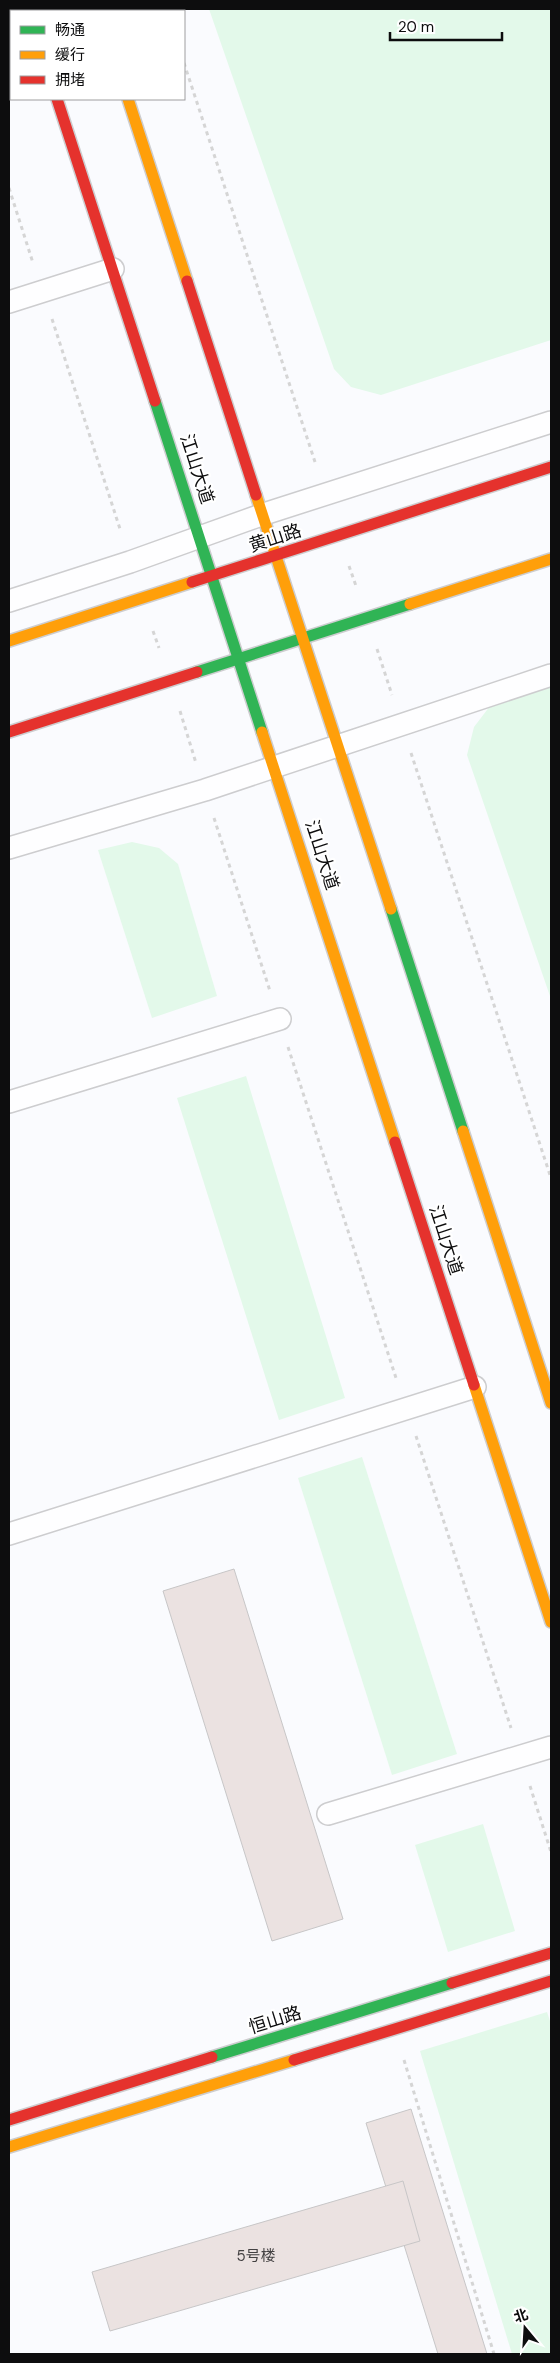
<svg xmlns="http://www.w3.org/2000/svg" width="560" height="2363" viewBox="0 0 560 2363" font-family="'DM Sans','Noto Sans SC',sans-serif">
  <rect width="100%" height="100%" fill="#fafbfe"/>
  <!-- green -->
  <g fill="#e3f9ea">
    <path d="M209,9H551V340L381,395L351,387L334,369Z"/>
    <path d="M551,670V999L467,755L474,727L490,706Z"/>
    <path d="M132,842L159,848L178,864L217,996L152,1018L98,850Z"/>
    <path d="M246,1076L345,1398L279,1420L177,1098Z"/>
    <path d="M362,1457L457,1754L392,1775L298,1478Z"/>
    <path d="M483,1824L515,1931L448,1952L415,1845Z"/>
    <path d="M547,2012L551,2024V2354H512L420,2051Z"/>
  </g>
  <!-- building -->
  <g fill="#ebe2e1" stroke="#c7c6c7">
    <path d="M234,1569L343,1919L272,1941L163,1591Z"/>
    <path d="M411,2109L487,2354H438L366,2123Z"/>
    <path d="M403,2181L420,2241L110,2331L92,2272Z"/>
  </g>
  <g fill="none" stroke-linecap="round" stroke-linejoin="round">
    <!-- lane casing -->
    <g stroke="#cdcdcf" stroke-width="24">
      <g id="lane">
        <path d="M9,302L113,269"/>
        <path d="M9,601L130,562L264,514L551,422"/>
        <path d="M9,848L205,790L551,675"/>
        <path d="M9,1102L280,1019"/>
        <path d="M9,1534L475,1387"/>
        <path d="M328,1814L551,1747"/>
      </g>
    </g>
    <!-- fast casing -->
    <g stroke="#cdcdcf" stroke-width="14">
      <g id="fast">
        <path d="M155,401L262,732"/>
        <path d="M197,672L410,604"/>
        <path d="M391,909L463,1131"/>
        <path d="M212,2057L452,1983"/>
      </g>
    </g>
    <!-- slow casing -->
    <g stroke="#cdcdcf" stroke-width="14">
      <g id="slow">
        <path d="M128,99L187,281"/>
        <path d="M256,495L391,909"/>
        <path d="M410,604L551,559"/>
        <path d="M9,641L192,582"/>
        <path d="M262,732L395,1142"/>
        <path d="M463,1131L551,1403"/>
        <path d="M474,1385L551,1622"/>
        <path d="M9,2147L294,2060"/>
      </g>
    </g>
    <!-- jam casing -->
    <g stroke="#cdcdcf" stroke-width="14">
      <g id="jam">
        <path d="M28,9L29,11"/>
        <path d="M99,9L100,11"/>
        <path d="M57,99L155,401"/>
        <path d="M187,281L256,495"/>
        <path d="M192,582L551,467"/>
        <path d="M9,732L197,672"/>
        <path d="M395,1142L474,1385"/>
        <path d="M452,1983L551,1953"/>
        <path d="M294,2060L551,1981"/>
        <path d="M9,2120L212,2057"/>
      </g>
    </g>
    <!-- path -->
    <g stroke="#d5d5d5" stroke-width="3" stroke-dasharray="4 4" stroke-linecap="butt">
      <path d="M166,9L167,11"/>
      <path d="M184,63L316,465"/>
      <path d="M9,188L33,263"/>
      <path d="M52,319L121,532"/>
      <path d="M349,566L356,586"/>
      <path d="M153,631L159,648"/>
      <path d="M377,649L392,695"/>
      <path d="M180,711L196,763"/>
      <path d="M411,753L551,1178"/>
      <path d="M214,818L270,991"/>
      <path d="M288,1047L397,1381"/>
      <path d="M416,1436L511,1728"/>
      <path d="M530,1786L551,1852"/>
      <path d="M404,2060L494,2354"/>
    </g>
    <!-- lane -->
    <use href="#lane" stroke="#fefeff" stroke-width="21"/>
    <!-- fast -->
    <use href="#fast" stroke="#30b455" stroke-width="11"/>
    <!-- slow -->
    <use href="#slow" stroke="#ff9f0a" stroke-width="11"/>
    <!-- jam -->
    <use href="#jam" stroke="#e5322d" stroke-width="11"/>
  </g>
  <g text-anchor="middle" stroke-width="4.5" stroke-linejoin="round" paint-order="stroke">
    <!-- number labels -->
    <g font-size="15" fill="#444243">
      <text x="256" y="2261">5号楼</text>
    </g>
    <!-- street labels -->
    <g font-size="18" fill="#0d0d0e" stroke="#fff">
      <text transform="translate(197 469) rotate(72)" y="6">江山大道</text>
      <text transform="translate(275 538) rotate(-18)" y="6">黄山路</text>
      <text transform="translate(322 855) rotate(72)" y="6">江山大道</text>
      <text transform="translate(446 1240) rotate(72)" y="6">江山大道</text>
      <text transform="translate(275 2020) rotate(-17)" y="6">恒山路</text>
    </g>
  </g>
  <!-- border -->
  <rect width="560" height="2363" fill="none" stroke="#0d0d0e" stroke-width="20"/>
  <!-- legend -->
  <rect x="10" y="10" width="175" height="90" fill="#ffffff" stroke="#9e9e9f"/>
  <rect x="20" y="26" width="25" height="8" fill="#30b455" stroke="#9e9e9f"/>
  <text x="55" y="35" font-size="15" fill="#0d0d0e">畅通</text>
  <rect x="20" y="51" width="25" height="8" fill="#ff9f0a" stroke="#9e9e9f"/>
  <text x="55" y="60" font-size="15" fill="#0d0d0e">缓行</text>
  <rect x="20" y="76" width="25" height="8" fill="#e5322d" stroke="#9e9e9f"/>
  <text x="55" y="85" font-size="15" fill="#0d0d0e">拥堵</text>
  <!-- north arrow -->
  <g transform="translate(525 2328) rotate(342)" stroke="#ffffff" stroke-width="4" paint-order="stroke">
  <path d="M0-4L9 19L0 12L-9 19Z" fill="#0d0d0e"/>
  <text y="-8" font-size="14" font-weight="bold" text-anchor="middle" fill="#0d0d0e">北</text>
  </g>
  <!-- scale -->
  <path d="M390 32v8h112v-8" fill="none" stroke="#0d0d0e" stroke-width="2.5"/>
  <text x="398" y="32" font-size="15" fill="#0d0d0e" stroke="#ffffff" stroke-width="4" paint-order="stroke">20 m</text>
</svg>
